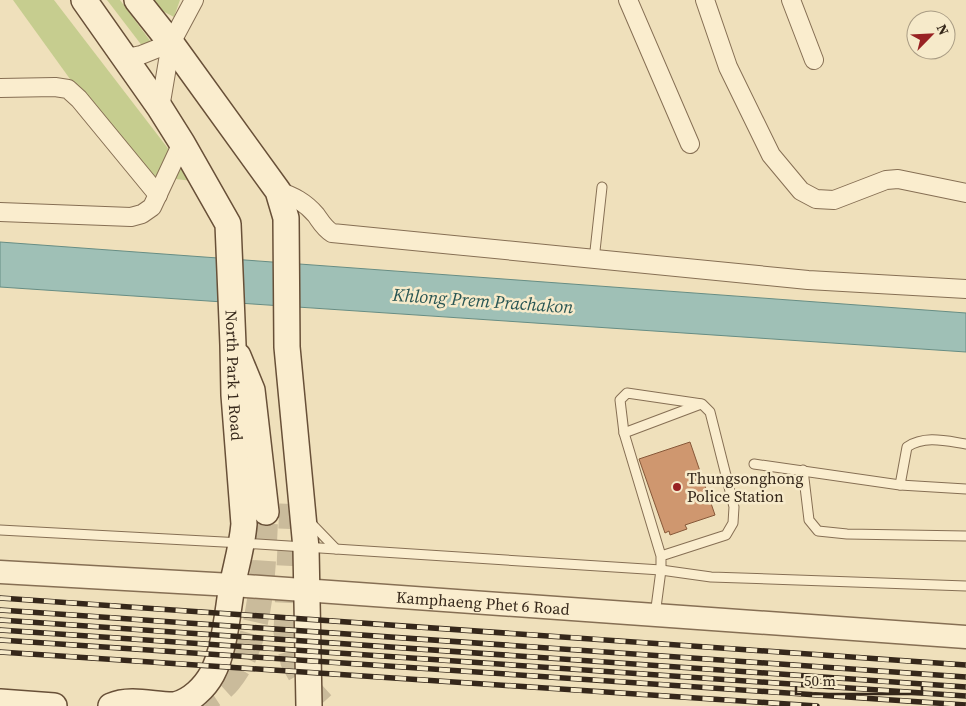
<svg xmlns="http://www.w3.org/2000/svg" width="966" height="706" viewBox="0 0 966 706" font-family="'Source Serif 4',serif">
  <rect width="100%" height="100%" fill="#efe0bb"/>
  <!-- green -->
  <g fill="#c6cd8f">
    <path d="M13,0H54L193,181L149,176L70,79Z"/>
    <path d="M107,0H120L151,42L143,47Z"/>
    <path d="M149,0H180L174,17L153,6Z"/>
  </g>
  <!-- water -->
  <path fill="#9fc0b6" stroke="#678d84" d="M0,242L966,313V352L0,287Z"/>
  <!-- building -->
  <path fill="#cf976f" stroke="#865839" d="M690,442L715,515L685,525L687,529L670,535L669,531L665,533L639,459Z"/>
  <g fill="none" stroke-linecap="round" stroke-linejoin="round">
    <!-- secondary-tunnel -->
    <g stroke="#cabb9b" stroke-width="25" stroke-dasharray="25 12" stroke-linecap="butt">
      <path d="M292,504L286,632L293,662L307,687L324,706"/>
      <path d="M191,706C205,701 220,692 229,681C264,639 263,564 266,512"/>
    </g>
    <!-- service casing -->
    <g stroke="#866f54" stroke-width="11">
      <g id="service">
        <path d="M594,260L602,187"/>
        <path d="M624,433L701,404"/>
        <path d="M754,464L900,485L907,447C925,435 946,441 966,444"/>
        <path d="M803,470L809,520L818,531L847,534L966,536"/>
        <path d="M900,485L966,489"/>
        <path d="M309,521L336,549"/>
        <path d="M0,530L242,543L661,570L711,577L966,586"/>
        <path d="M655,615L661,570V556L624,433L620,400L627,393L702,404L710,412L734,507L733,523L726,535L661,556"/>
      </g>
    </g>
    <!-- minor casing -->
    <g stroke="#866f54" stroke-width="20">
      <g id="minor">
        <path d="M628,0L690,144"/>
        <path d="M705,0L728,67L771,155L801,191L816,199L834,200L886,180L898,179L966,193"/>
        <path d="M791,0L814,60"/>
        <path d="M126,58L141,55L171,43"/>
        <path d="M0,88L55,87L68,89L79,99L158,195"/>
        <path d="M160,108L171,43L194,0"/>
        <path d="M278,191C293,196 305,202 316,215C321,222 324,228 332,233L808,280L966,289"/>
        <path d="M0,212L131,217L142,214L152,207L182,143"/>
      </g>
    </g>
    <!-- tertiary casing -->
    <g stroke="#866f54" stroke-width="25">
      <g id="tertiary">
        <path id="s1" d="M0,572L232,585L966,637"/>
      </g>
    </g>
    <!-- secondary casing -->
    <g stroke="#685038" stroke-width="28">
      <g id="secondary">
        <path id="s2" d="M84,0L160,108L182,143L228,224L233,345L234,395L244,524C242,548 235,569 231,592C227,617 224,652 212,674C205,687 191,701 175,705C156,706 132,697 111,706"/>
        <path d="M137,0L171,43L278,191L286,218L287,347L306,548L309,706"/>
        <path d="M238,356L252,390L266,512"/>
        <path d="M0,702L54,706"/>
      </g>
    </g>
    <!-- service -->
    <use href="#service" stroke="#faedce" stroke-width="9"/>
    <!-- minor -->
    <use href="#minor" stroke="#faedce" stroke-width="18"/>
    <!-- tertiary -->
    <use href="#tertiary" stroke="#faedce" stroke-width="22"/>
    <!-- secondary -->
    <use href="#secondary" stroke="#faedce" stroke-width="25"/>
    <!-- rail casing -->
    <g stroke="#35271a" stroke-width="5.5">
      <g id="rail">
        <path d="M0,598L966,665"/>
        <path d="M0,610L966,677"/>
        <path d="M0,620L966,687"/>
        <path d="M0,630L966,696"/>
        <path d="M0,640L966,705"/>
        <path d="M0,652L817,706"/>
      </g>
    </g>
    <!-- rail -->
    <use href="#rail" stroke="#f6eaca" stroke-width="4" stroke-dasharray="11" stroke-linecap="butt"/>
  </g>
  <!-- markers -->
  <circle fill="#982223" stroke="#f6eaca" stroke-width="2" cx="677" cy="487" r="5"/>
  <g text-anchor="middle" stroke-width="5" stroke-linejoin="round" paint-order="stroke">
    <!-- street labels -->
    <g font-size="16" fill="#35271a" stroke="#f6eaca">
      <text dy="6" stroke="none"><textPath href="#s2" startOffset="418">North Park 1 Road</textPath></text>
      <text dy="6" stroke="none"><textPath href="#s1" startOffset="484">Kamphaeng Phet 6 Road</textPath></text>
    </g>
    <!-- poi labels -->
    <g font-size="16" fill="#35271a" stroke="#f6eaca" text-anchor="start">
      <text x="687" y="484">Thungsonghong<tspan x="687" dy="18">Police Station</tspan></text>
    </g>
    <!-- water labels -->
    <g font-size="18" font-style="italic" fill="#285553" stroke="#f6eaca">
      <text transform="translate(483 301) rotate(4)" y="6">Khlong Prem Prachakon</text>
    </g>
  </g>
  <!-- north arrow -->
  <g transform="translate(931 35) rotate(66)"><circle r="24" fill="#f6eaca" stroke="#a99c84"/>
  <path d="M0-4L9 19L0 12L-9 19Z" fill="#982223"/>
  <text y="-8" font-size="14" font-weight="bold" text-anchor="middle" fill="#35271a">N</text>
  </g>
  <!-- scale -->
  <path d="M796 686v8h126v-8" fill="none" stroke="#35271a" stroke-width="2.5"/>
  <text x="804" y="686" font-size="15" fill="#35271a" stroke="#f6eaca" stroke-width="4" paint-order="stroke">50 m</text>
</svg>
